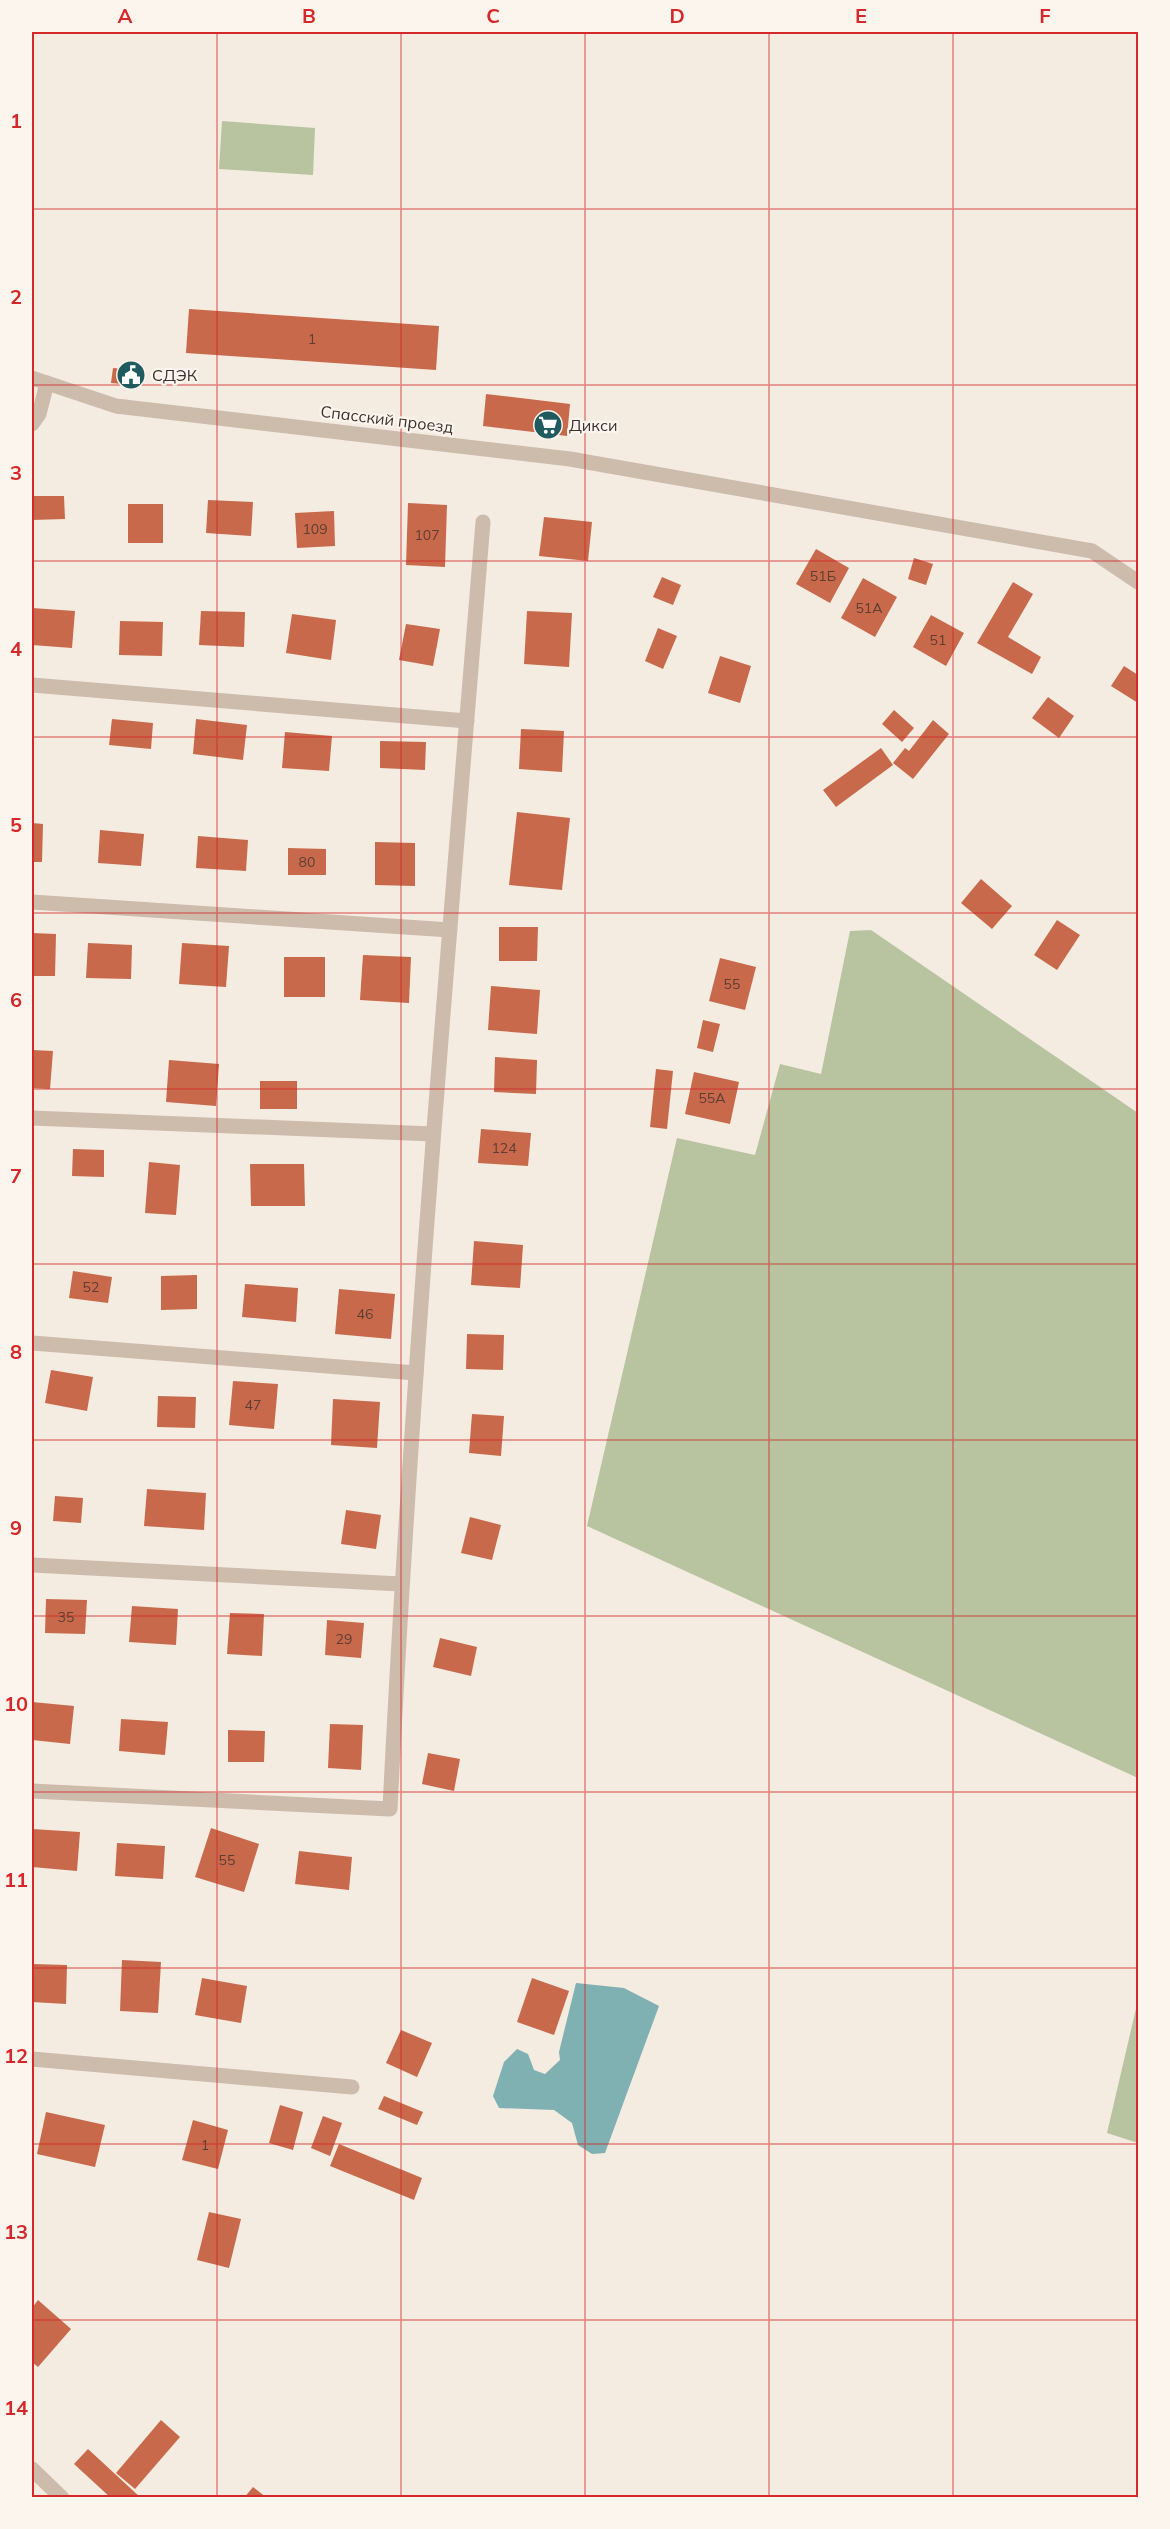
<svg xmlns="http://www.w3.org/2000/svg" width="1170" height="2529" viewBox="0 0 1170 2529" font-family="Mulish,sans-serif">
  <rect width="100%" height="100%" fill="#f4ebe1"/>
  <!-- green -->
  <g fill="#b8c4a0">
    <path d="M222,121L315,128L313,175L219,169Z"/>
    <path d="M871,930L1138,1113V1778L587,1526L677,1138L755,1155L780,1064L821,1074L850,931Z"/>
    <path d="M1138,2000V2143L1107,2133Z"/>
  </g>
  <!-- water -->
  <path fill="#7fb0b2" d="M576,1983L624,1988L659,2006L605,2153L592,2154L578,2145L572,2123L554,2110L499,2108L493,2096L504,2062L517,2049L528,2054L534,2070L545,2074L560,2060L559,2052Z"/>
  <!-- building -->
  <g fill="#c8694b">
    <path d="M189,309L439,326L436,370L186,353Z"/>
    <path d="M113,368L136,370L135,385L111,383Z"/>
    <path d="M486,394L570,404L567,436L483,426Z"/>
    <path d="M32,496H64L65,519L32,520Z"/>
    <path d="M208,500L253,502L251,536L206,533Z"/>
    <path d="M408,503L447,505L445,567L406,565Z"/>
    <rect x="128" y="504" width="35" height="39"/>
    <path d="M334,511L335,546L297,548L295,513Z"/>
    <path d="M544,517L592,522L588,561L539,556Z"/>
    <path d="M816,549L849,568L830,603L796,584Z"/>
    <path d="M914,558L933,564L926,585L908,579Z"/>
    <path d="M662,577L681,585L673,605L653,597Z"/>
    <path d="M863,578L897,597L875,637L841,618Z"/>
    <path d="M1013,582L1033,594L1008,637L1041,657L1032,674L977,643Z"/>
    <path d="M32,608L75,611L72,648L32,645Z"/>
    <path d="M201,611L245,612L244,647L199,645Z"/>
    <path d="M527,611L572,613L569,667L524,664Z"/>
    <path d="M292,614L336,620L331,660L286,653Z"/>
    <path d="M931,615L964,633L946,666L913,647Z"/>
    <path d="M120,621L163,622L162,656L119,655Z"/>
    <path d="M406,624L440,629L433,666L399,660Z"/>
    <path d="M658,628L677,636L663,669L645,661Z"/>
    <path d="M720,656L751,666L740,703L708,693Z"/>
    <path d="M1124,666L1138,675V703L1111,686Z"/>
    <path d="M1048,697L1074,716L1059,738L1032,718Z"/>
    <path d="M894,710L914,728L902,742L882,724Z"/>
    <path d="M112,719L153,723L151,749L109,745Z"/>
    <path d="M196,719L247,725L243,760L193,754Z"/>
    <path d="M933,720L949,734L913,779L893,763L905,748L909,751Z"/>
    <path d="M521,729L564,731L562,772L519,769Z"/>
    <path d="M285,732L332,736L329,771L282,768Z"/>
    <path d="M380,741L426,742L425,770L380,768Z"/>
    <path d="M881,748L893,765L836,807L823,790Z"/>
    <path d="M517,812L570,818L562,890L509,885Z"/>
    <path d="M32,823L43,824L42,862H32Z"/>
    <path d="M100,830L144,834L141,866L98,863Z"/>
    <path d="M198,836L248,840L246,871L196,868Z"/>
    <path d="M375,842L415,843V886L375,885Z"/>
    <path d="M288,848L326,849V875H288Z"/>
    <path d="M981,879L1012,906L992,929L961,903Z"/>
    <path d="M1057,920L1080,935L1057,970L1034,955Z"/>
    <path d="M499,927H538L537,961H499Z"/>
    <path d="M32,933L56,934L55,976H32Z"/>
    <path d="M88,943L132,945L131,979L86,978Z"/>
    <path d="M182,943L229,946L226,987L179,984Z"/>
    <path d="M363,955L411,957L409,1003L360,1000Z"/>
    <rect x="284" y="957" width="41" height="40"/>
    <path d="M720,958L756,967L745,1010L709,1001Z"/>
    <path d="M491,986L540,990L537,1034L488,1030Z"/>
    <path d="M703,1020L720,1024L713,1052L697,1048Z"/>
    <path d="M32,1050L53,1051L50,1089L32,1088Z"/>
    <path d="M495,1057L537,1060L536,1094L494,1092Z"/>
    <path d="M169,1060L219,1064L216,1106L166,1102Z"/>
    <path d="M656,1069L673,1071L667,1129L650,1127Z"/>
    <path d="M694,1072L739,1082L730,1124L685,1114Z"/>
    <rect x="260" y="1081" width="37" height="28"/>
    <path d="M481,1129L531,1133L528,1166L478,1163Z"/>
    <path d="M73,1149L104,1150V1177L72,1176Z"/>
    <path d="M149,1162L180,1165L176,1215L145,1213Z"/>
    <path d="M250,1164H304L305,1206H251Z"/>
    <path d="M474,1241L523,1245L520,1288L471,1285Z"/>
    <path d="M73,1271L112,1277L108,1303L69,1298Z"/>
    <path d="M197,1275V1309L161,1310V1276Z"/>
    <path d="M245,1284L298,1288L296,1322L242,1317Z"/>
    <path d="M339,1289L395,1294L391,1339L335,1334Z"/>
    <path d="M467,1334L504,1335L503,1370L466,1369Z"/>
    <path d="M51,1370L93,1377L87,1411L45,1403Z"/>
    <path d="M233,1381L278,1384L274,1429L229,1425Z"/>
    <path d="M158,1396L196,1397L195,1428L157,1427Z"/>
    <path d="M333,1399L380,1402L377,1448L331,1445Z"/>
    <path d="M472,1414L504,1416L501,1456L469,1453Z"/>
    <path d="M147,1489L206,1493L204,1530L144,1526Z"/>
    <path d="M55,1496L83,1498L81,1523L53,1521Z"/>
    <path d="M346,1510L381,1515L376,1549L341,1544Z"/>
    <path d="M470,1517L501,1525L492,1560L461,1553Z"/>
    <path d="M46,1599L87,1600L85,1634L45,1633Z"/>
    <path d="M132,1606L178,1609L176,1645L129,1642Z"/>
    <path d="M230,1613L264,1614L262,1656L227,1654Z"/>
    <path d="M327,1620L364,1623L361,1658L325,1655Z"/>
    <path d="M440,1638L477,1647L471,1676L433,1667Z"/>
    <path d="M32,1702L74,1706L70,1744L32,1740Z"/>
    <path d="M121,1719L168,1722L165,1755L119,1751Z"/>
    <path d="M330,1724L363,1725L361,1770L328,1768Z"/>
    <path d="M228,1730L265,1731L264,1762H228Z"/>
    <path d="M428,1753L460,1759L454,1791L422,1784Z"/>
    <path d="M211,1828L259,1844L244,1892L195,1877Z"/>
    <path d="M32,1829L80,1832L77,1871L32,1867Z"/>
    <path d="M117,1843L165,1846L163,1879L115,1876Z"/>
    <path d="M299,1851L352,1857L349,1890L295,1884Z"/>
    <path d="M122,1960L161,1962L158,2013L120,2011Z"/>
    <path d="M32,1964L67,1965L66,2004L32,2002Z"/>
    <path d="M202,1978L247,1986L241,2023L195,2015Z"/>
    <path d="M532,1978L569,1991L554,2035L517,2022Z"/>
    <path d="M401,2030L432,2043L417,2077L386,2063Z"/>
    <path d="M384,2096L423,2112L417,2125L378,2109Z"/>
    <path d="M280,2105L303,2112L293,2150L269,2143Z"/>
    <path d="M46,2112L105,2125L95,2167L37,2154Z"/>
    <path d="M323,2116L342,2123L330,2156L311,2148Z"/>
    <path d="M193,2120L228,2130L218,2169L182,2160Z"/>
    <path d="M339,2144L422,2178L414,2200L330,2166Z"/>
    <path d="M209,2212L241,2219L229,2268L197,2260Z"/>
    <path d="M38,2300L71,2329L38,2367L32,2362V2308Z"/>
    <path d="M161,2420L180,2437L135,2489L116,2473Z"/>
    <path d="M88,2449L141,2498H111L74,2464Z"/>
    <path d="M253,2487L267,2498H244Z"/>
  </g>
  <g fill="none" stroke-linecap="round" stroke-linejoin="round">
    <!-- minor -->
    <g stroke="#cdbbac" stroke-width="15">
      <path d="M32,424L39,414L47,383"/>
      <path d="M32,685L467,721"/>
      <path d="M32,902L450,930"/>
      <path d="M32,1118L433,1134"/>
      <path d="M32,1343L416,1373"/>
      <path d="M32,1565L401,1584"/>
      <path d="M32,1791L390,1809C411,1379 448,951 483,522"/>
      <path d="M32,2059L352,2087"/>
      <path d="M32,2469L62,2498"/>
    </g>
    <!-- tertiary -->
    <path stroke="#cdbbac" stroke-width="15" d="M32,378L116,406L570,459L1092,551L1138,582"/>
  </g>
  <!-- grid -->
  <path fill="none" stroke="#d62828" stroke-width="1.5" stroke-opacity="0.55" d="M217,32V2498M401,32V2498M585,32V2498M769,32V2498M953,32V2498M32,209H1138M32,385H1138M32,561H1138M32,737H1138M32,913H1138M32,1089H1138M32,1264H1138M32,1440H1138M32,1616H1138M32,1792H1138M32,1968H1138M32,2144H1138M32,2320H1138"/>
  <!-- icons -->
  <defs>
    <g id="civic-disc" transform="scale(1.5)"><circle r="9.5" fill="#1f5a5e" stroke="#fbf5ee"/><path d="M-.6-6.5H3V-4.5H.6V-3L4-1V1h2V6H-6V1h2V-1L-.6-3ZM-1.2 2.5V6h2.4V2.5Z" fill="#fff"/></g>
    <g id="supermarket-disc" transform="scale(1.5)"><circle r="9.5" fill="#1f5a5e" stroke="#fbf5ee"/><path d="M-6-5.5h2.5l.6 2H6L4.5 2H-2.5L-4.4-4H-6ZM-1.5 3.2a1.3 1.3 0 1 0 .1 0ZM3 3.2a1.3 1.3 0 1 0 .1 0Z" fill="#fff"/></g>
  </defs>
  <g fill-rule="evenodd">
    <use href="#civic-disc" x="131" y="375"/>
    <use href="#supermarket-disc" x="548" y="425"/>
  </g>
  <g text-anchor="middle" stroke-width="4.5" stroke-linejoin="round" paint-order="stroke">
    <!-- number labels -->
    <g font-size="14" fill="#5e3e33">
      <text x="312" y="344">1</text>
      <text x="315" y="534">109</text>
      <text x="427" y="540">107</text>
      <text x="823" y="581">51Б</text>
      <text x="869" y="613">51А</text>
      <text x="938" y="645">51</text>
      <text x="307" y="867">80</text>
      <text x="732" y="989">55</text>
      <text x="712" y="1103">55А</text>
      <text x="504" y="1153">124</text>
      <text x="91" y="1292">52</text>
      <text x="365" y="1319">46</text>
      <text x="253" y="1410">47</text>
      <text x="66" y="1622">35</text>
      <text x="344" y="1644">29</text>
      <text x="227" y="1865">55</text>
      <text x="205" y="2150">1</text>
    </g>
    <!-- poi labels -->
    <g font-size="16" fill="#3b302b" stroke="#fbf5ee" text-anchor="start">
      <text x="152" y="381">СДЭК</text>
      <text x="569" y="431">Дикси</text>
    </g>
    <!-- street labels -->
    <g font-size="16" fill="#3b302b" stroke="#fbf5ee">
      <text transform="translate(387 419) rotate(7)" y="6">Спасский проезд</text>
    </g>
  </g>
  <!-- border -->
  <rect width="1170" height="2529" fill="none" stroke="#fbf5ee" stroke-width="66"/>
  <rect x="33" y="33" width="1104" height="2463" fill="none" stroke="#d62828" stroke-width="2"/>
  <g font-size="20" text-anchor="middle" font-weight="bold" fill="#d62828">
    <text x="125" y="23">A</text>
    <text x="309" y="23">B</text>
    <text x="493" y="23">C</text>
    <text x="677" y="23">D</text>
    <text x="861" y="23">E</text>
    <text x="1045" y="23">F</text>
    <text x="16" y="128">1</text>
    <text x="16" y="304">2</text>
    <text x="16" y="480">3</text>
    <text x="16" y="656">4</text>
    <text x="16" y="832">5</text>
    <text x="16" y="1007">6</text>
    <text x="16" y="1183">7</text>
    <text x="16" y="1359">8</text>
    <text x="16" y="1535">9</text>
    <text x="16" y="1711">10</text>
    <text x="16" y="1887">11</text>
    <text x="16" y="2063">12</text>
    <text x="16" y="2239">13</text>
    <text x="16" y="2415">14</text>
  </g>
</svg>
